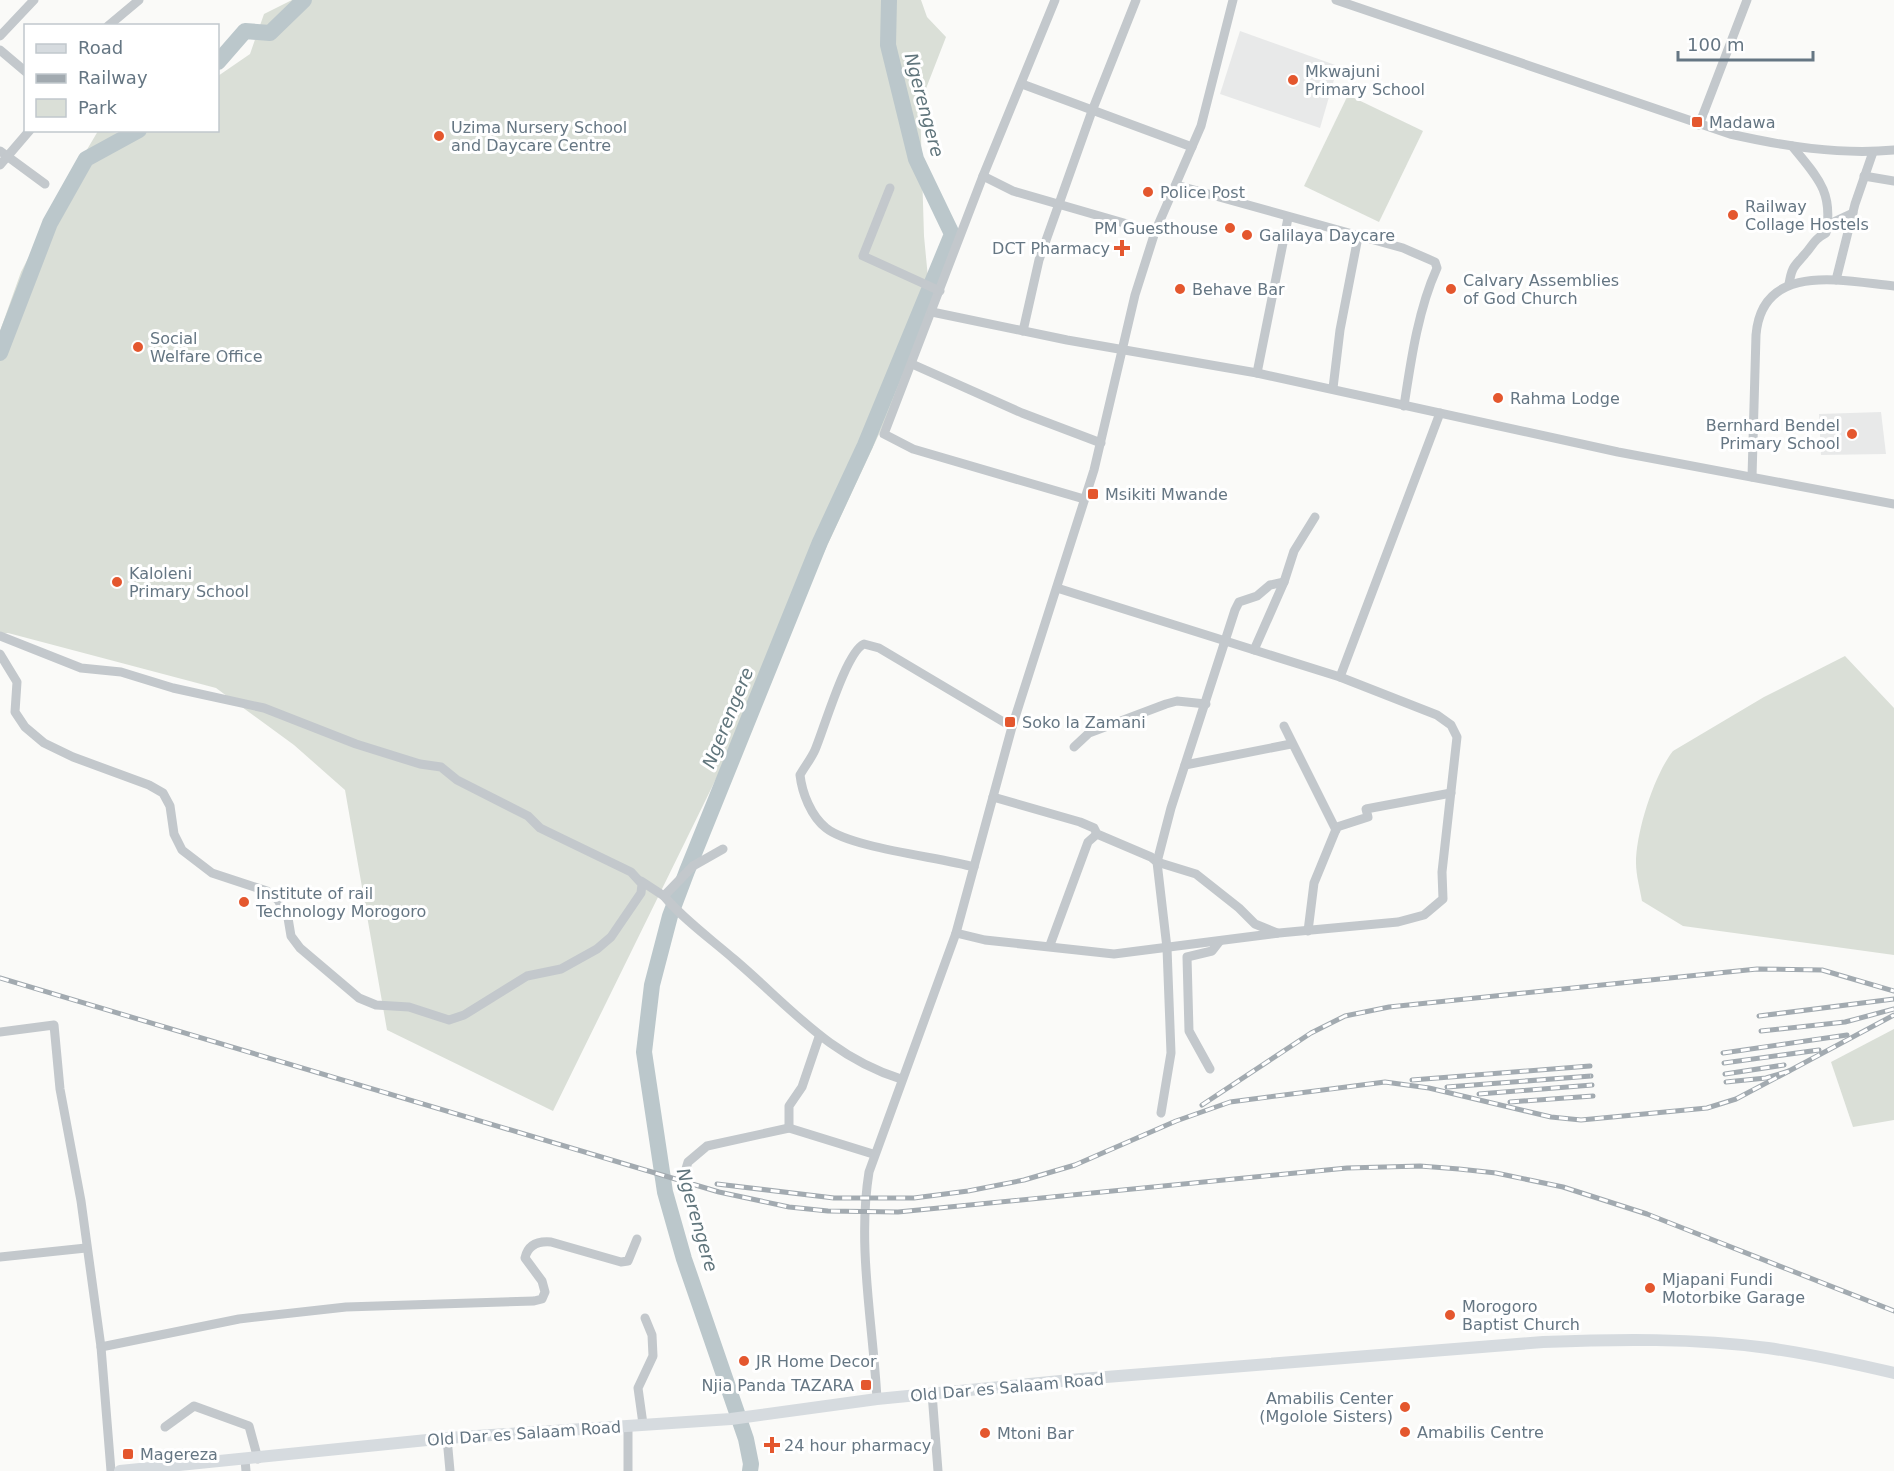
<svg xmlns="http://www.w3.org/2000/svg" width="1894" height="1471" viewBox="0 0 1894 1471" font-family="'DejaVu Sans',sans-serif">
  <rect width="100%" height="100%" fill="#fafaf8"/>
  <!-- built -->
  <g fill="#e8e9e9">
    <path d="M1240,31L1338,66L1320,128L1220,94Z"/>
    <path d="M1881,412L1886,454L1821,455L1819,414Z"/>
  </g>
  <!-- green -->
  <g fill="#dadfd7">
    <path d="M292,0H921L927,17L946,37L920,104L924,236L932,320L767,675L553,1111L387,1030L345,790L294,745L216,688L8,633L0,634V331L21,272L66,185L98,131L128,134L133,130H218V76L250,54L264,14Z"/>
    <path d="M1348,95L1423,131L1379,222L1304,186Z"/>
    <path d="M1845,656L1894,708V955L1683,926L1642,901C1640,889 1636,875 1636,863C1636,832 1654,775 1673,751L1764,697Z"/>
    <path d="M1894,1029V1120L1853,1127L1831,1062Z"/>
  </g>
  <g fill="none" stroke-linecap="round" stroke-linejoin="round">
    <!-- river -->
    <g stroke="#bbc7cb" stroke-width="16">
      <path d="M218,62L245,31L270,33L304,0"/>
      <path d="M0,353L50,223L86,159L139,130"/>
      <path d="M750,1471L751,1464L746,1439L684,1259L665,1192L644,1052L652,985L670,916L687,871L820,542L865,445L952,234L916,159L888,45L889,0"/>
    </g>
    <!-- minor -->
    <g stroke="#c3c8cc" stroke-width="9">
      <path d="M1055,0L983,176L884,434L913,449L1084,499"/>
      <path d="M1336,0L1730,134C1783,146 1839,155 1894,150"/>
      <path d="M108,26L139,0"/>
      <path d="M0,36L34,0"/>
      <path d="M0,50L26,72"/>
      <path d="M1022,84L1192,147"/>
      <path d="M1699,125L1747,0"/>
      <path d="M0,151L45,184"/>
      <path d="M0,165L30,130"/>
      <path d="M983,176L1013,191L1155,232"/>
      <path d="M1864,176L1894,181"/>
      <path d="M1176,185L1403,248L1435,262L1437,268C1418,310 1411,360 1404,406"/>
      <path d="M890,188L863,256L940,291"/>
      <path d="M1827,225L1853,213"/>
      <path d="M1836,280L1855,204L1873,152"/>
      <path d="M1789,284C1792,266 1794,267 1805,254C1814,244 1813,240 1826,233C1834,191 1816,176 1792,146"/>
      <path d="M932,312L1067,340L1257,373L1618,452L1894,504"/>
      <path d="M1023,331L1039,260L1092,111L1136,0"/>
      <path d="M912,364L1022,413L1101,443"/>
      <path d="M1257,373L1288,218"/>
      <path d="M1333,388L1340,330L1358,237"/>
      <path d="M1752,477L1756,335C1762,261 1843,281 1894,286"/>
      <path d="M0,636L81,668L121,672L173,688L264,708L356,744L420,764L441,767L457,780L528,816L540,828L631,872L642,884L641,893L611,937L597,949L561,969L527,976L464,1015L449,1020L409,1007L376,1005L359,998L300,948L291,936L288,918L278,900L267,891L212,873L182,850L174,834L170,806L163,793L149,785L73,757L44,743L25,727L15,712L17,682L0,654"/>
      <path d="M1254,650L1284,582L1294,551L1315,517"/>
      <path d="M1340,677L1440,413"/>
      <path d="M1284,726L1336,830"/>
      <path d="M1074,747L1089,733L1166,704L1177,701L1206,704"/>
      <path d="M1185,765L1291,744"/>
      <path d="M993,797L1080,822L1094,828L1097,834L1151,857L1157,862L1196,874L1239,908L1255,924L1277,933"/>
      <path d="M723,849L693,866L664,896C684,920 711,939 735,960C790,1007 830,1057 901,1079"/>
      <path d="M974,867C939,857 851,848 826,828C811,816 802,793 800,775C805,766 811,759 815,750C824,729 846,652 864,644L879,648L1012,727"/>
      <path d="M641,881L664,896"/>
      <path d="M1308,931L1314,883L1337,827L1368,817L1366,809L1451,793"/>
      <path d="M956,933L985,940L1114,954L1279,933L1398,922L1424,915L1443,899L1442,872L1457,737L1451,725L1437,715L1340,677L1057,588"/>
      <path d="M1050,945L1088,842L1097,834"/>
      <path d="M0,1032L54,1025L60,1089L81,1201L101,1347L111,1471"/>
      <path d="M1210,1069L1189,1031L1187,957L1212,951L1219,942"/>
      <path d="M1161,1113L1171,1053L1167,948L1157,862L1171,808L1235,610L1239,602L1257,596L1270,585L1284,582"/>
      <path d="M789,1128V1106L802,1087L819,1037"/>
      <path d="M685,1172L688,1162L707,1146L789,1128L873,1154"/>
      <path d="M0,1257L86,1248"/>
      <path d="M101,1347L239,1319L346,1307L534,1301L542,1299L545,1292L542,1281L525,1258C528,1244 539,1241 551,1242L621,1262L628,1261L637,1239"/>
      <path d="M932,1393L938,1471"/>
      <path d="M877,1399C873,1324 857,1246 869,1172L956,933L1012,727L1094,470L1135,295L1155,232L1201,126L1233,0"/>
      <path d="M643,1424L638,1388L653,1356L652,1335L645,1318"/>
      <path d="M628,1425V1471"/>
      <path d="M165,1427L194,1406L249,1426L258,1459"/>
      <path d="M447,1438L450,1471"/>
      <path d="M245,1460L246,1471"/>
    </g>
    <!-- major -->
    <path stroke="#d6dbdf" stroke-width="12" d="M120,1471L447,1438L731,1419L877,1399L1081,1379L1543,1342C1618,1339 1694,1338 1768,1348C1810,1354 1852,1363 1894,1373"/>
    <!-- rail casing -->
    <g stroke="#a2aab0" stroke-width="5">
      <g id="rail">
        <path d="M0,978L719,1192L789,1207L828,1211L898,1212L1347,1168L1420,1166L1459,1169L1496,1173L1563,1187L1647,1214L1894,1311"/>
        <path d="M1759,1016L1894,999"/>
        <path d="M1761,1031L1845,1022L1894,1009"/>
        <path d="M1723,1053L1847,1035"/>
        <path d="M1724,1063L1819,1050"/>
        <path d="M1725,1074L1784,1065"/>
        <path d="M1412,1080L1590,1066"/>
        <path d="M1726,1082L1766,1078L1789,1071L1894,1015"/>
        <path d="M1447,1087L1591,1076"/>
        <path d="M1479,1094L1592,1085"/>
        <path d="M1510,1102L1593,1096"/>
        <path d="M1202,1105L1311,1033L1345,1016L1389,1007L1757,969L1822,970L1894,991"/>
        <path d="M717,1184L834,1198H914L968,1191L1024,1180L1075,1165L1176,1121L1230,1102L1385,1082L1429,1088L1551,1117L1581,1120L1707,1108L1736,1099L1789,1071"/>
      </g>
    </g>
    <!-- rail -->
    <use href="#rail" stroke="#fff" stroke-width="3" stroke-dasharray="9" stroke-linecap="butt"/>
  </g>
  <!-- markers -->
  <g fill="#e4572e" stroke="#fff" stroke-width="2">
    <circle cx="1293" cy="80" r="6"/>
    <rect x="1691" y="116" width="12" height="12" rx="3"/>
    <circle cx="439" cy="136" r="6"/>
    <circle cx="1148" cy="192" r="6"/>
    <circle cx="1733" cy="215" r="6"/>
    <circle cx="1230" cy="228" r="6"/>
    <circle cx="1247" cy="235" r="6"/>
    <path d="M1119 239h6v6h6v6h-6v6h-6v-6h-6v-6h6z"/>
    <circle cx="1180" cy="289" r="6"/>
    <circle cx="1451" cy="289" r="6"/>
    <circle cx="138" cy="347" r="6"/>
    <circle cx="1498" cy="398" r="6"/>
    <circle cx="1852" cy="434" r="6"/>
    <rect x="1087" y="488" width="12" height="12" rx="3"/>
    <circle cx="117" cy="582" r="6"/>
    <rect x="1004" y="716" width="12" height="12" rx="3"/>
    <circle cx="244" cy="902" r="6"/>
    <circle cx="1650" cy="1288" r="6"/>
    <circle cx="1450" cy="1315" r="6"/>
    <circle cx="744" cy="1361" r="6"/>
    <rect x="860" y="1379" width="12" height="12" rx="3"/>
    <circle cx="1405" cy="1407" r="6"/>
    <circle cx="1405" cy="1432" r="6"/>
    <circle cx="985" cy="1433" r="6"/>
    <path d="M769 1436h6v6h6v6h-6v6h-6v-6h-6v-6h6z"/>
    <rect x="122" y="1448" width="12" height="12" rx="3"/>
  </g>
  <g text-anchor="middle" stroke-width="6" stroke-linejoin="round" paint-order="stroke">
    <!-- poi labels -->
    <g font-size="16" fill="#657683" stroke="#fff" text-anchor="start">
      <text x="1305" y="77">Mkwajuni<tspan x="1305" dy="18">Primary School</tspan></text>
      <text x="1709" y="128">Madawa</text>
      <text x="451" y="133">Uzima Nursery School<tspan x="451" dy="18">and Daycare Centre</tspan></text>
      <text x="1160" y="198">Police Post</text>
      <text x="1745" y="212">Railway<tspan x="1745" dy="18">Collage Hostels</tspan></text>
      <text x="1218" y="234" text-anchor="end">PM Guesthouse</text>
      <text x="1259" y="241">Galilaya Daycare</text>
      <text x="1110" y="254" text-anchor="end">DCT Pharmacy</text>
      <text x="1463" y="286">Calvary Assemblies<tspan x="1463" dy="18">of God Church</tspan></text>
      <text x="1192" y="295">Behave Bar</text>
      <text x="150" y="344">Social<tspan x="150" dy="18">Welfare Office</tspan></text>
      <text x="1510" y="404">Rahma Lodge</text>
      <text x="1840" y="431" text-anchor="end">Bernhard Bendel<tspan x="1840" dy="18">Primary School</tspan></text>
      <text x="1105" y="500">Msikiti Mwande</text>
      <text x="129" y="579">Kaloleni<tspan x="129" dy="18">Primary School</tspan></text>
      <text x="1022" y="728">Soko la Zamani</text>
      <text x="256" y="899">Institute of rail<tspan x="256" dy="18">Technology Morogoro</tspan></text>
      <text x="1662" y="1285">Mjapani Fundi<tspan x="1662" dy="18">Motorbike Garage</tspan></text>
      <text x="1462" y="1312">Morogoro<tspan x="1462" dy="18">Baptist Church</tspan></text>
      <text x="756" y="1367">JR Home Decor</text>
      <text x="854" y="1391" text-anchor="end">Njia Panda TAZARA</text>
      <text x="1393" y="1404" text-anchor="end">Amabilis Center<tspan x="1393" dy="18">(Mgolole Sisters)</tspan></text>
      <text x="1417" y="1438">Amabilis Centre</text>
      <text x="997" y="1439">Mtoni Bar</text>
      <text x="784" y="1451">24 hour pharmacy</text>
      <text x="140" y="1460">Magereza</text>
    </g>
    <!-- street labels -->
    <g font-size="16" fill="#657683" stroke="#fff">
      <text transform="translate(1007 1387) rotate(-5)" y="6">Old Dar es Salaam Road</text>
      <text transform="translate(524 1433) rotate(-4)" y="6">Old Dar es Salaam Road</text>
    </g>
    <!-- water labels -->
    <g font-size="18" font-style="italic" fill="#60757c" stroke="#fff">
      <text transform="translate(924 105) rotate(75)" y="6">Ngerengere</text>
      <text transform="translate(728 718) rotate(-68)" y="6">Ngerengere</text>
      <text transform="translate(697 1220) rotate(74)" y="6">Ngerengere</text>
    </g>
  </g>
  <!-- legend -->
  <rect x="24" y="24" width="195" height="108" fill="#ffffff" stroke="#c1c8cd" stroke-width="1.5"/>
  <rect x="36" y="44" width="30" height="9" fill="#d6dbdf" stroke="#c1c8cd" stroke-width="1.5"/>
  <text x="78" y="54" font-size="18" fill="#657683">Road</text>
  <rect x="36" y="74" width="30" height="9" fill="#a2aab0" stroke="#c1c8cd" stroke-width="1.5"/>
  <text x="78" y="84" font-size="18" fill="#657683">Railway</text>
  <rect x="36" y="99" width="30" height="18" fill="#dadfd7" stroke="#c1c8cd" stroke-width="1.5"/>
  <text x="78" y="114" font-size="18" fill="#657683">Park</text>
  <!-- scale -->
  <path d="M1678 51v9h135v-9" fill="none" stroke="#657683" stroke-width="3"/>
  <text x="1687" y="51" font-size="18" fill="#657683" stroke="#ffffff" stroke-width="4.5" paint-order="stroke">100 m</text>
</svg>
